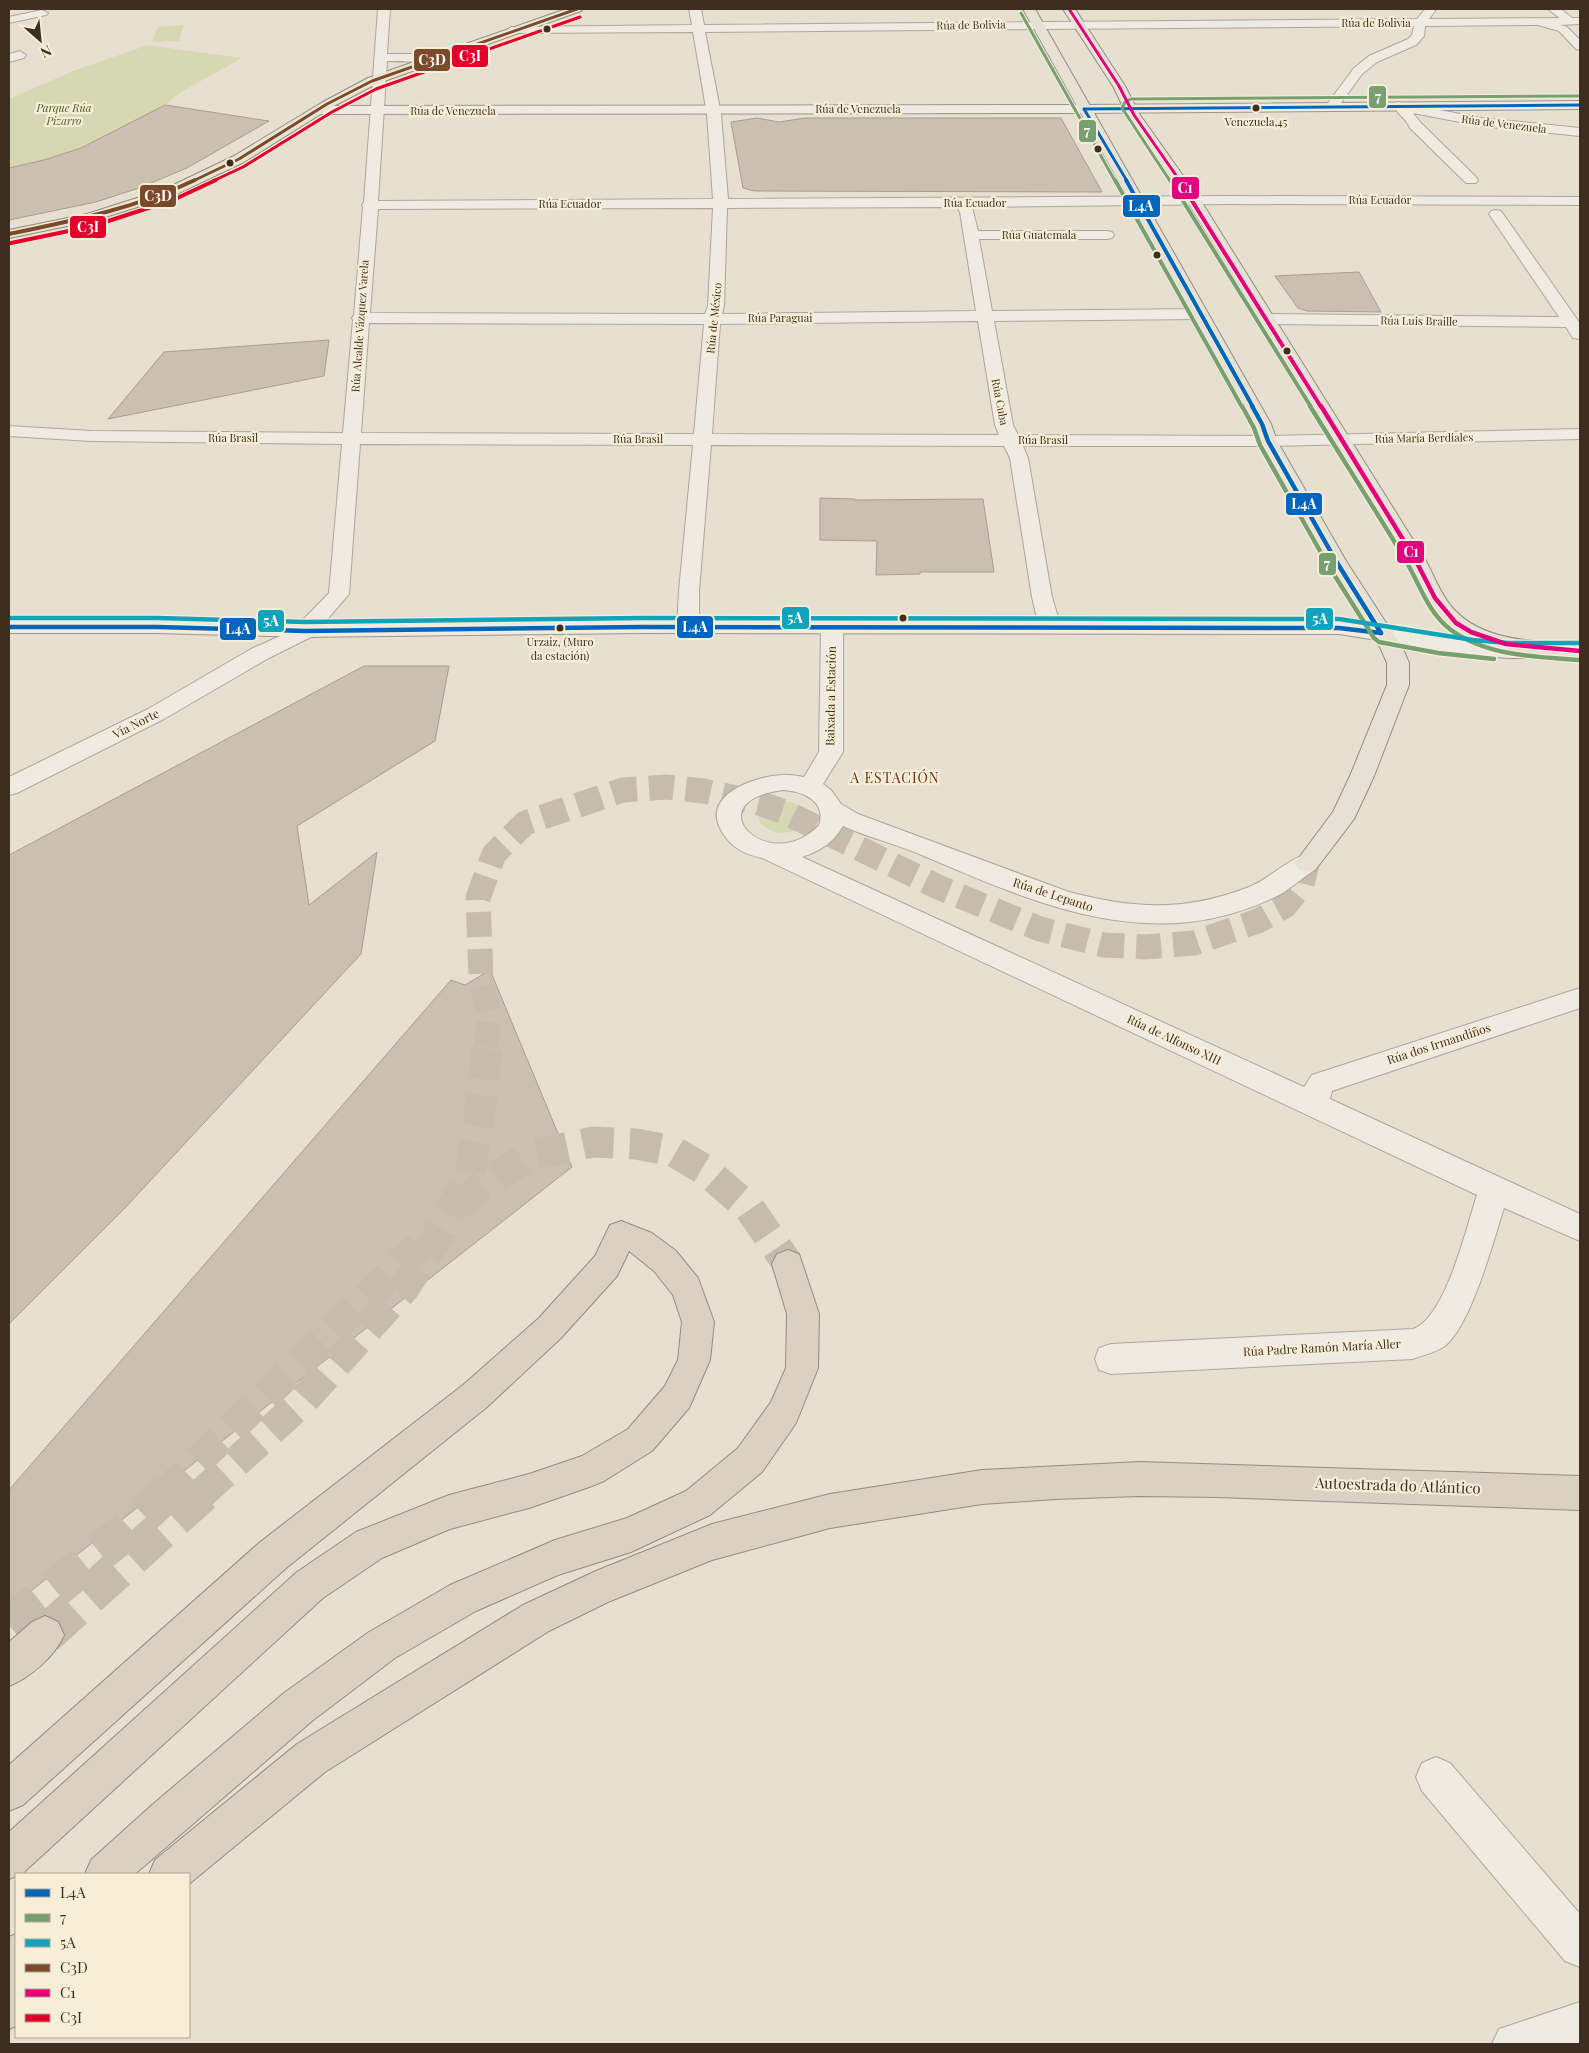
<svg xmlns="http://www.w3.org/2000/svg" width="1589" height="2053" viewBox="0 0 1589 2053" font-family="'Playfair Display',serif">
  <rect width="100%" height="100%" fill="#e7e0d1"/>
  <!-- green -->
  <g fill="#d6d7b3">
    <path d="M184,25L179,41L152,42L158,27Z"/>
    <path d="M148,45L241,58C221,71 201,80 181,92C175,96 170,102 163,106C116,135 64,159 9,168V99L73,71Z"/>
    <path d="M783,801L792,802L805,810L807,817L805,823C792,836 774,836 760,823L759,817L760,810L774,802Z"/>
  </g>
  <!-- building -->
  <g fill="#cbbfb2" stroke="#a89c90">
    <path d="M165,105L269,121L187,168L139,188L96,202L9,220V168L44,160L81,148Z"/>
    <path d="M757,118L779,122L805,118H1061L1102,192L754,191L743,188L731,122Z"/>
    <path d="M1359,272L1381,312L1307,311L1298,308L1275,276Z"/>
    <path d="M329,340L324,376L108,419L164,352Z"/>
    <path d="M820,498L855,499V500L983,499L994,572H920V574L876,575L877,541L820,540Z"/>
    <path d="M364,666H449L435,741L297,826L309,905L377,852L361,954L124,1209L9,1324V855Z"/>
    <path d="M490,970L572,1167L9,1608V1490L451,980L465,985Z"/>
  </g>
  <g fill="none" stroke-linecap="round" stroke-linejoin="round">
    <!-- motorway-tunnel-far2 -->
    <path stroke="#c5bcae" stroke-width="25" stroke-dasharray="25 12" stroke-linecap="butt" d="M486,1047L489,1020L481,976L478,898L494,854L525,823L623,790L666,787L704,791L759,803L785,812L938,887L1040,929L1104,945L1145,947L1194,943L1258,921L1285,906L1302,885L1307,863"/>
    <!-- motorway-tunnel-far1 -->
    <g stroke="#c5bcae" stroke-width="31" stroke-dasharray="31 16" stroke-linecap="butt">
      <path d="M460,1206L480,1187L530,1155L593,1142L636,1144L673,1151L705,1170L750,1209L788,1264"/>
      <path d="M164,1494L419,1246"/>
      <path d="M201,1494L303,1401L404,1288L436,1239L470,1174L482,1096L487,1046"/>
    </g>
    <!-- motorway-tunnel -->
    <g stroke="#c5bcae" stroke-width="39" stroke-dasharray="39 19" stroke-linecap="butt">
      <path d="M9,1625L126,1531L166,1493"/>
      <path d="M45,1635L202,1493"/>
    </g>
    <!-- pedestrian casing -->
    <g stroke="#ada599" stroke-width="2">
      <path id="pedestrian" d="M1548,9H1561L1576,21L1574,23H1566Z"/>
    </g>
    <!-- minor casing -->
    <g stroke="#ada599" stroke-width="2">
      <g id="minor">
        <path d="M378,9H390L387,54H419L444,50L450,54C440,64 402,61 387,61L378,201L713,199L707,114L693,32L507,33L505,31L511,27L692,25L689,9H701L704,25L1417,19L1425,9H1433L1435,11L1429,19L1580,18V24L1560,25L1567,27L1580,40V50L1576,49L1559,31L1538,25L1425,26L1424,36L1416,45L1377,62L1362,74L1336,110L1331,111L1325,107L1354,68L1369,56L1408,39L1412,35L1414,26L705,32L721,114L728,199L1227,196L1580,197V205L1227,204L972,207L978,231H1107L1112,232L1114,235L1112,238L1107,239H979L992,311L1200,309L1206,311L1208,314L1206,317L1200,319L994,321L1013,425L1018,435L1268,436L1580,429V439L1268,446H1023L1028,458L1052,597L1061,627L1057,631L1050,633L1043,631L1039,627L1032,597L1010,458L1004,446L711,445L699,591V628L695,632L688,634L681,632L677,628L679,591L693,445L360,444L349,594L313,636L305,637L297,636L294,631L297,626L329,593L342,444L91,441L9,436V426L91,431L343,433L353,320L352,318L354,315L363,207L362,205L364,202ZM957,207L960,212L976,311L722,314L724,306L727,208ZM713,208L708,306L705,314L370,313L378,209ZM978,321L995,425L999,435L712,434L720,324ZM369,323L704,324L694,434L361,433Z"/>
        <path d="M42,10L48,13L46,15L9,23V17Z"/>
        <path d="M20,51L26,55L24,58L9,62V54Z"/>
        <path d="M1398,102L1481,118L1580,128V136L1481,126L1413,113L1421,123L1476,177L1478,180L1476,183H1466L1410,128L1406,121L1392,106Z"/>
        <path d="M1496,210L1501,211L1579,322L1580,339L1573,338L1566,327L1266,324L1260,322L1258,319L1260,316L1266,314L1559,317L1489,214L1491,211Z"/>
        <path d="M832,623L839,625L843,629V752L823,784L831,790L841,804L858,814L1069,892C1135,909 1184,912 1249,887C1267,880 1290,858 1305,855C1309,854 1312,856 1316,857L1319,863L1316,869C1303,877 1292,888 1279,895C1155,957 1041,906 924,856C897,844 869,838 843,826C833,843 820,851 802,857L1304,1087L1312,1075L1580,988V1008L1332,1091L1330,1099L1580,1214V1241L1504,1208C1493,1242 1472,1323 1445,1346C1437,1352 1423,1355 1413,1359L1111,1374L1099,1370L1095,1359L1099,1348L1111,1344L1413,1329C1446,1317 1466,1228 1477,1195L762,858C744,854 732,848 722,832C700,795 753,777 781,775C788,774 796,776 804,777L819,752L821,629L825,625ZM783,790C802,791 827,801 819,825C770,878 692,802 783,790Z"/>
        <path d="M1436,1757L1450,1763L1580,1914V1967L1565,1961L1422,1791L1416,1777L1422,1763Z"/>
        <path d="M1580,2002V2044H1492L1499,2029Z"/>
      </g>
    </g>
    <!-- tertiary casing -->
    <g stroke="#ada599" stroke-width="2">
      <path id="tertiary" d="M305,625L313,626L316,631L313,636L267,659L164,719L17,793L9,795V777L148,709L251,649Z"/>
    </g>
    <!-- secondary casing -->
    <g stroke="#9c958a" stroke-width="2">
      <g id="secondary">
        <path d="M1580,101V109L1084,113L317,114L311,110L317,106L1084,105Z"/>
        <path d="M9,621H157L305,625L643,621L1339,622L1472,643L1508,646H1580V658H1508L1472,655L1339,634L643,633L305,637L157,633H9Z"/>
      </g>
    </g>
    <!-- primary casing -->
    <g stroke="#928b80" stroke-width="2">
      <g id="primary">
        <path d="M566,9H583L581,11L376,84L332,107L244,162L175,195L96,220L9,238V230L87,214L165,189L234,156L323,102L368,78Z"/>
        <path d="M1023,9H1035L1271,424L1277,441L1346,561L1403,649L1409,663V685L1374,776L1354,819L1316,869L1307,872L1298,869L1295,863L1333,812L1350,776L1387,685V663L1381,649L1326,561L1259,441L1253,424Z"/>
        <path d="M1063,9H1075L1125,86L1140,115L1201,201L1425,559C1433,574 1440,593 1451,606C1481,643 1538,641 1580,645V657C1534,655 1470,653 1437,616C1423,600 1415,578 1405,559L1187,201L1127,115L1113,86Z"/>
      </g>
    </g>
    <!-- motorway casing -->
    <g stroke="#928b80" stroke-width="2">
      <g id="motorway">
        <path d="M621,1221L652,1233L676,1251L698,1278L714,1322L710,1360L689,1408L652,1451L604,1481L592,1486L529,1508L450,1529L382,1558L323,1598L23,1873L16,1874V1876L9,1879V1832L297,1572L356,1532L449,1495L529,1474L582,1456L628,1429L665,1386L678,1360L682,1322L673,1295L654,1271L629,1251L617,1276L561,1338L487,1407L285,1569L23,1805L9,1811V1765L259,1543L463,1385L539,1318L595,1256L610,1225Z"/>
        <path d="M788,1250L799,1254L819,1314L818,1368L796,1423L762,1472L710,1515L631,1552L558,1575L476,1611L395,1658L312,1721L135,1874H85L91,1860L152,1805L284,1693L369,1632L450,1585L555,1540L627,1518L686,1491L738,1448L771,1402L786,1368L787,1314L772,1264L777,1254Z"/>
        <path d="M1140,1462L1580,1476V1510L1217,1497L1140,1496L1055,1499L982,1504L830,1528L712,1560L608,1602L549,1631L325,1772L189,1884V1874H149L155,1860L297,1744L523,1605L596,1571L712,1524L830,1494L982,1470Z"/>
        <path d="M45,1616L58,1622L64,1635C55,1656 30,1678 9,1686V1642L32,1622Z"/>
        <path d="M16,1934V2026L9,2029V1937Z"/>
      </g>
    </g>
    <!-- pedestrian -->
    <use href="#pedestrian" fill="#efebe3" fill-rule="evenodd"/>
    <!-- minor -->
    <use href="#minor" fill="#efebe3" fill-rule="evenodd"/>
    <!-- tertiary -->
    <use href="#tertiary" fill="#efebe3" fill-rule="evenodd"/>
    <!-- secondary -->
    <use href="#secondary" fill="#efebe3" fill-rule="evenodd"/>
    <!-- primary -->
    <use href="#primary" fill="#e6e1d4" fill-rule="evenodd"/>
    <!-- motorway -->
    <use href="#motorway" fill="#dad1c2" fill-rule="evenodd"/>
    <!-- bus-1-far2 casing -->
    <g stroke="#f7eed8" stroke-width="5">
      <g id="bus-1-far2">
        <path d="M1084,109L1127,181"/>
        <path d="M1084,109L1580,105"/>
      </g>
    </g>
    <!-- bus-1-far1 casing -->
    <g stroke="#f7eed8" stroke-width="5.5">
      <path id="bus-1-far1" d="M1126,180L1253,407"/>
    </g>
    <!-- bus-1 casing -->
    <g stroke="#f7eed8" stroke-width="7">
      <g id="bus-1">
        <path d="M1252,406L1262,424L1268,441L1336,561L1381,633"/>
        <path d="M9,627H157L305,631L643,627L1339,628L1381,633"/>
      </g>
    </g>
    <!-- bus-2-far2 casing -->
    <g stroke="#f7eed8" stroke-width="5">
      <g id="bus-2-far2">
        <path d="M1021,13L1115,181"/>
        <path d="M1170,181L1122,108L1125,102L1131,99L1580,96"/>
      </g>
    </g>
    <!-- bus-2-far1 casing -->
    <g stroke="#f7eed8" stroke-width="5.5">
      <g id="bus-2-far1">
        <path d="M1115,180L1242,407"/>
        <path d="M1170,180L1311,407"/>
      </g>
    </g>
    <!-- bus-2 casing -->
    <g stroke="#f7eed8" stroke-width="7">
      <g id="bus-2">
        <path d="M1242,406L1254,428L1260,445L1328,565L1374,638L1379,642L1438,653L1494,659"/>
        <path d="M1310,406C1342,458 1375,509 1406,561C1420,585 1428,613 1451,630C1487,656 1536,657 1579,660"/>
      </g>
    </g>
    <!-- bus-3 casing -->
    <g stroke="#f7eed8" stroke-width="7">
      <path id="bus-3" d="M9,618H157L305,622L643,618L1339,619L1473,640L1508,643H1580"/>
    </g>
    <!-- bus-4-far1 casing -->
    <g stroke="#f7eed8" stroke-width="5">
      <path id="bus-4-far1" d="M193,181L239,159L327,104L372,81L577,9"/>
    </g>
    <!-- bus-4 casing -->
    <g stroke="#f7eed8" stroke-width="5.5">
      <path id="bus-4" d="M9,234C72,221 137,208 195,180"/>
    </g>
    <!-- bus-5-far2 casing -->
    <g stroke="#f7eed8" stroke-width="5">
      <path id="bus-5-far2" d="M1069,9L1119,86L1134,115L1180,181"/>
    </g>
    <!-- bus-5-far1 casing -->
    <g stroke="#f7eed8" stroke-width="5.5">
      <path id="bus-5-far1" d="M1179,180L1321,407"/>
    </g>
    <!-- bus-5 casing -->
    <g stroke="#f7eed8" stroke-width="7">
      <path id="bus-5" d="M1321,406L1415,559L1435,598L1456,623L1471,632L1506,644L1580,651"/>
    </g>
    <!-- bus-6-far1 casing -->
    <g stroke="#f7eed8" stroke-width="5">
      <path id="bus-6-far1" d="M213,181L243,167L332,112L376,89L580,17"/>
    </g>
    <!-- bus-6 casing -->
    <g stroke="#f7eed8" stroke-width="5.5">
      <path id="bus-6" d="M11,243L93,226L173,200L216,180"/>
    </g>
    <!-- bus-1-far2 -->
    <use href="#bus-1-far2" stroke="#0065bd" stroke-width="3"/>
    <!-- bus-1-far1 -->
    <use href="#bus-1-far1" stroke="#0065bd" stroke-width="4"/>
    <!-- bus-1 -->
    <use href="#bus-1" stroke="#0065bd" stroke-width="4.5"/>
    <!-- bus-2-far2 -->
    <use href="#bus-2-far2" stroke="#779f6f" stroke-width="3"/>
    <!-- bus-2-far1 -->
    <use href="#bus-2-far1" stroke="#779f6f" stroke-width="4"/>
    <!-- bus-2 -->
    <use href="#bus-2" stroke="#779f6f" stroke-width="4.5"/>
    <!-- bus-3 -->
    <use href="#bus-3" stroke="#0fa3bc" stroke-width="4.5"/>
    <!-- bus-4-far1 -->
    <use href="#bus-4-far1" stroke="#7a4b2a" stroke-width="3"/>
    <!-- bus-4 -->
    <use href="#bus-4" stroke="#7a4b2a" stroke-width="4"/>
    <!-- bus-5-far2 -->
    <use href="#bus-5-far2" stroke="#e5007d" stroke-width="3"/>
    <!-- bus-5-far1 -->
    <use href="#bus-5-far1" stroke="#e5007d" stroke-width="4"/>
    <!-- bus-5 -->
    <use href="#bus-5" stroke="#e5007d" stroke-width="4.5"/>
    <!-- bus-6-far1 -->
    <use href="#bus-6-far1" stroke="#e4002b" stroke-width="3"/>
    <!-- bus-6 -->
    <use href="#bus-6" stroke="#e4002b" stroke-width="4"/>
  </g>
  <!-- markers -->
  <g fill="#3d2e20" stroke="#f7eed8" stroke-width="2">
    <circle cx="547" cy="29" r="4.5"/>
    <circle cx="1256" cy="108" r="4.5"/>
    <circle cx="1098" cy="149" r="4.5"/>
    <circle cx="230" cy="163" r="4.5"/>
    <circle cx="1157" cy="255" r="4.5"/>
    <circle cx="1287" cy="351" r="4.5"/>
    <circle cx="903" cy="618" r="4.5"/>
    <circle cx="560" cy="628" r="4.5"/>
  </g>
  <g text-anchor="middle" stroke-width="4.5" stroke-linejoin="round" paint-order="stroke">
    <!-- far-street labels -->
    <g font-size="11" fill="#3d2e20" stroke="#f7eed8">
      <text x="1376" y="27">Rúa de Bolivia</text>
      <text transform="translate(971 25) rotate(-1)" y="4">Rúa de Bolivia</text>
      <text x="858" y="113">Rúa de Venezuela</text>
      <text x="453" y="115">Rúa de Venezuela</text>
      <text transform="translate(1504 124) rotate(7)" y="4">Rúa de Venezuela</text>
      <text x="1380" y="204">Rúa Ecuador</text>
      <text x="975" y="207">Rúa Ecuador</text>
      <text x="570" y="208">Rúa Ecuador</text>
      <text x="1039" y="239">Rúa Guatemala</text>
      <text transform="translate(714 318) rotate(-84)" y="4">Rúa de México</text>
      <text x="780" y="322">Rúa Paraguai</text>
      <text transform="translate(1419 321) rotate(1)" y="4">Rúa Luis Braille</text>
      <text transform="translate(360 326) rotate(-86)" y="4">Rúa Alcalde Vázquez Varela</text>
      <text transform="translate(1000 402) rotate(79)" y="4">Rúa Cuba</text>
      <text x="233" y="442">Rúa Brasil</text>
      <text transform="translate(1424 438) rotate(-1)" y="4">Rúa María Berdiales</text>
      <text x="638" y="443">Rúa Brasil</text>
      <text x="1043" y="444">Rúa Brasil</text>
    </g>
    <!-- far-park labels -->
    <g font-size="11" font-style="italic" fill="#4d5a26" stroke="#f7eed8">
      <text x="64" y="112">Parque Rúa<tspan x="64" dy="13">Pizarro</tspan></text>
    </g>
    <!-- bus labels -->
    <g font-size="11" fill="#3d2e20" stroke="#f7eed8">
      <text x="1256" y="126">Venezuela,45</text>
      <text x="560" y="646">Urzaiz, (Muro<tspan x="560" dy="14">da estación)</tspan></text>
    </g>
    <!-- street labels -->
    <g font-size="12" fill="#3d2e20" stroke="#f7eed8">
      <text transform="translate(831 696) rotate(-89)" y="4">Baixada a Estación</text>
      <text transform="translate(136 724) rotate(-27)" y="4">Vía Norte</text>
      <text transform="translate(1053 895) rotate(18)" y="4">Rúa de Lepanto</text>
      <text transform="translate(1174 1040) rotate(25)" y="4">Rúa de Alfonso XIII</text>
      <text transform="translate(1439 1044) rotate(-18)" y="4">Rúa dos Irmandiños</text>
      <text transform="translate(1322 1348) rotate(-3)" y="4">Rúa Padre Ramón María Aller</text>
    </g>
    <!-- neighbourhood labels -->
    <g font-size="14" letter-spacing="1" fill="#6b2e1e" stroke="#f7eed8">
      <text x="895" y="783">A ESTACIÓN</text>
    </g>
    <!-- near-street labels -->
    <g font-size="15" fill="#3d2e20" stroke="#f7eed8">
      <text transform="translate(1398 1486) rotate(2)" y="5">Autoestrada do Atlántico</text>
    </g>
  </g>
  <g stroke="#f7eed8" stroke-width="2">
    <rect x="451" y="44" width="38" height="24" rx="5" fill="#e4002b"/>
    <rect x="413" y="48" width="38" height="24" rx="5" fill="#7a4b2a"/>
    <rect x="1368" y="85" width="19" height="24" rx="5" fill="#779f6f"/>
    <rect x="1078" y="119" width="19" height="24" rx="5" fill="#779f6f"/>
    <rect x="1171" y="176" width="29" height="24" rx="5" fill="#e5007d"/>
    <rect x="139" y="184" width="38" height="24" rx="5" fill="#7a4b2a"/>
    <rect x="1122" y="194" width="39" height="24" rx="5" fill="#0065bd"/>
    <rect x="69" y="215" width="38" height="24" rx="5" fill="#e4002b"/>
    <rect x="1285" y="492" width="38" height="24" rx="5" fill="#0065bd"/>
    <rect x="1396" y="540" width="29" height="24" rx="5" fill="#e5007d"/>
    <rect x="1318" y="552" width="19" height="24" rx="5" fill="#779f6f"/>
    <rect x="781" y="606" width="29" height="24" rx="5" fill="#0fa3bc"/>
    <rect x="1305" y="607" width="29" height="24" rx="5" fill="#0fa3bc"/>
    <rect x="257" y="609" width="28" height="24" rx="5" fill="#0fa3bc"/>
    <rect x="676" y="615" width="38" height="24" rx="5" fill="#0065bd"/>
    <rect x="219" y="617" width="38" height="24" rx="5" fill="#0065bd"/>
  </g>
  <g font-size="14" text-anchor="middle" font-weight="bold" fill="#fff">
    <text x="470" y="61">C3I</text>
    <text x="432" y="65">C3D</text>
    <text x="1378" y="102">7</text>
    <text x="1087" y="136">7</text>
    <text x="1185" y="193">C1</text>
    <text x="158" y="201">C3D</text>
    <text x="1141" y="211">L4A</text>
    <text x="88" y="232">C3I</text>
    <text x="1304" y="509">L4A</text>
    <text x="1411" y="557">C1</text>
    <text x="1327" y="569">7</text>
    <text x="795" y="623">5A</text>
    <text x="1320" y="624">5A</text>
    <text x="271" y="626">5A</text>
    <text x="695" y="632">L4A</text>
    <text x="238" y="634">L4A</text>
  </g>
  <!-- border -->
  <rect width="1589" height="2053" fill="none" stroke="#3d2e20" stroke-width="20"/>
  <!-- legend -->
  <rect x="15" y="1873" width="175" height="165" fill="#f7eed8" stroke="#ada18e"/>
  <rect x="25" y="1889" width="25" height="8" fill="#0065bd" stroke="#ada18e"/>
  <text x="60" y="1898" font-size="15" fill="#3d2e20">L4A</text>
  <rect x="25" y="1914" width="25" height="8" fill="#779f6f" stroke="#ada18e"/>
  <text x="60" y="1923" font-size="15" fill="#3d2e20">7</text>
  <rect x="25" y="1939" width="25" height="8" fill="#0fa3bc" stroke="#ada18e"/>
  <text x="60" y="1948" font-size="15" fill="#3d2e20">5A</text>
  <rect x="25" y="1964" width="25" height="8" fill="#7a4b2a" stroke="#ada18e"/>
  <text x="60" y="1973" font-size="15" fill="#3d2e20">C3D</text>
  <rect x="25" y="1989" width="25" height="8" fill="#e5007d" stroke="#ada18e"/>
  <text x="60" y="1998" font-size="15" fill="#3d2e20">C1</text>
  <rect x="25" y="2014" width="25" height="8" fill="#e4002b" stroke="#ada18e"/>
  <text x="60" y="2023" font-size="15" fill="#3d2e20">C3I</text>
  <!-- north arrow -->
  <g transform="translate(40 40) rotate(153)" stroke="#f7eed8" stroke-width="4" paint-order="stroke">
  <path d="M0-4L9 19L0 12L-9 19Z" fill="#3d2e20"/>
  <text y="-8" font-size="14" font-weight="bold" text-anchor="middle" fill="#3d2e20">N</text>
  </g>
</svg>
